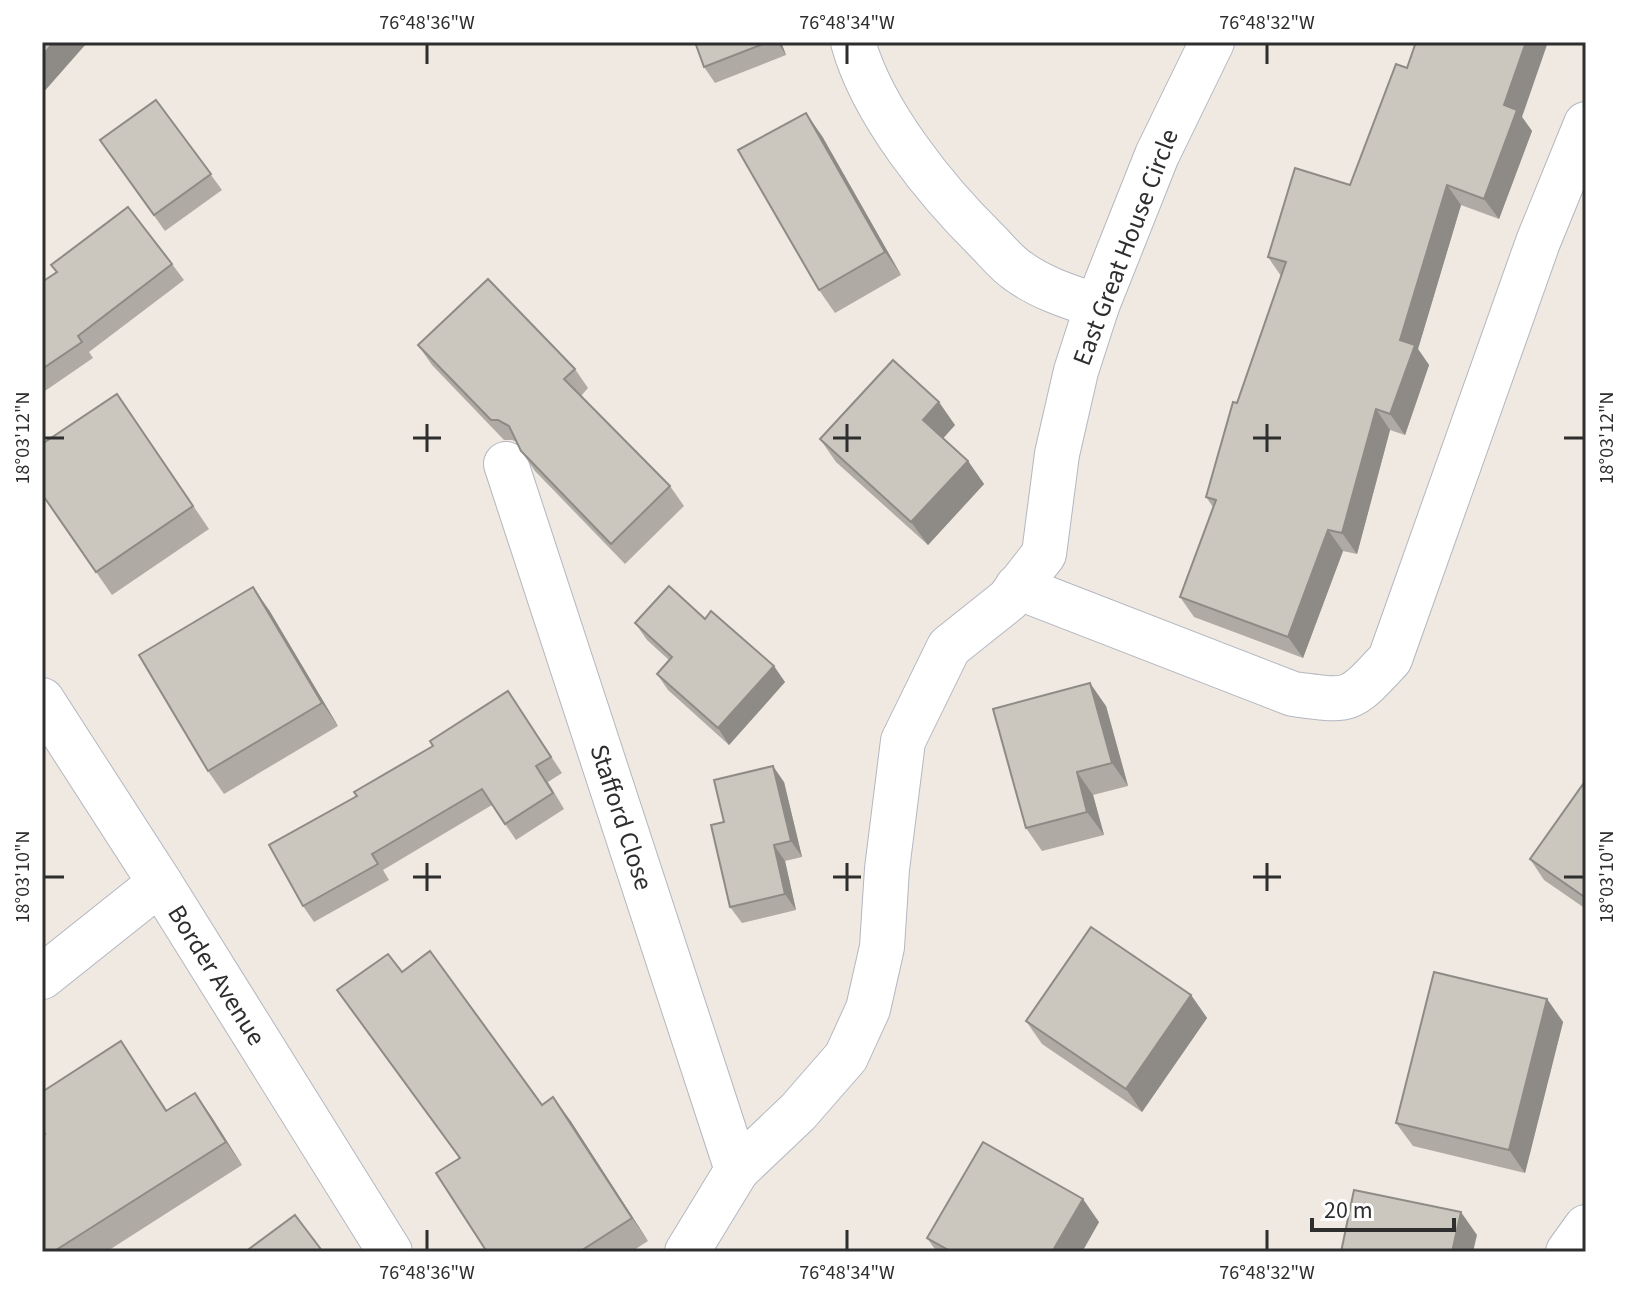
<svg xmlns="http://www.w3.org/2000/svg" width="1628" height="1294" viewBox="0 0 1628 1294" font-family="'Source Sans 3',sans-serif">
  <rect width="100%" height="100%" fill="#efe9e1"/>
  <g fill="none" stroke-linecap="round" stroke-linejoin="round">
    <!-- minor casing -->
    <g stroke="#b4b7c1" stroke-width="46">
      <g id="minor">
        <path d="M853,42C872,112 936,191 987,241C997,251 1006,263 1018,271C1041,288 1070,297 1097,306"/>
        <path d="M506,464L737,1170"/>
        <path d="M1017,587L1293,694C1352,702 1349,703 1390,659L1538,242L1586,124"/>
        <path d="M42,700L160,883L390,1252"/>
        <path d="M42,977L160,883"/>
        <path d="M687,1252L737,1170L798,1112L846,1057L868,1009L882,947L887,869L903,741L949,647L1008,600L1044,554L1057,454L1076,371L1097,306L1157,155L1212,42"/>
        <path d="M1568,1252L1586,1227"/>
      </g>
    </g>
    <!-- minor -->
    <use href="#minor" stroke="#fff" stroke-width="44"/>
  </g>
  <!-- wall -->
  <g fill="#afaba4">
    <path d="M695,42H781L786,55L715,83L704,67Z"/>
    <path d="M156,100L222,190L165,231L100,140Z"/>
    <path d="M1522,117L1532,131L1499,219L1461,205L1418,349L1429,365L1405,435L1390,430L1357,554L1343,551L1303,658L1194,617L1180,597L1213,507L1206,497L1281,276L1268,257L1350,185Z"/>
    <path d="M822,136L901,275L835,313L819,290Z"/>
    <path d="M172,264L184,280L89,352L93,358L42,393V282Z"/>
    <path d="M418,345L575,369L588,388L581,396L670,486L684,506L625,564L535,471L521,451L517,442L512,440H504L432,365Z"/>
    <path d="M117,394L209,529L112,595L42,494Z"/>
    <path d="M955,425L943,438L968,461L984,484L928,545L836,462L820,439Z"/>
    <path d="M269,610L338,726L224,794L208,771Z"/>
    <path d="M705,619L785,682L729,745L668,690L657,674L669,660L647,640L635,623Z"/>
    <path d="M1106,706L1128,786L1093,795L1104,835L1042,851L1026,828Z"/>
    <path d="M519,707L562,773L548,782L564,809L516,840L492,805L383,870L389,880L314,922L303,906L357,796Z"/>
    <path d="M1586,780V909L1544,880L1530,859Z"/>
    <path d="M784,782L802,857L785,861L796,910L742,923L730,907L724,822Z"/>
    <path d="M402,972L542,1105L570,1120L648,1241L631,1252H487Z"/>
    <path d="M1191,995L1207,1018L1142,1112L1042,1044L1026,1021Z"/>
    <path d="M1547,999L1563,1022L1525,1173L1413,1146L1396,1123Z"/>
    <path d="M121,1041L167,1110L211,1116L242,1165L106,1252H42L45,1134Z"/>
    <path d="M1099,1222L1082,1252H937L927,1238Z"/>
  </g>
  <!-- shaded-wall -->
  <g fill="#8e8b86">
    <path d="M54,42H85L86,44L42,94V56Z"/>
    <path d="M777,42H781L786,55Z"/>
    <path d="M1526,42H1548L1522,117L1532,131L1499,219L1484,199L1504,105Z"/>
    <path d="M806,113L822,136L901,275L885,252Z"/>
    <path d="M1447,185L1461,205L1418,349L1429,365L1405,435L1390,414L1400,340Z"/>
    <path d="M939,402L955,425L939,443L923,420Z"/>
    <path d="M1376,409L1390,430L1357,554L1342,533Z"/>
    <path d="M968,461L984,484L928,545L911,522Z"/>
    <path d="M1328,530L1343,551L1303,658L1288,637Z"/>
    <path d="M253,587L269,610L338,726L322,703Z"/>
    <path d="M774,666L785,682L729,745L718,728Z"/>
    <path d="M1090,683L1106,706L1128,786L1112,763Z"/>
    <path d="M773,766L784,782L802,857L791,841Z"/>
    <path d="M1077,772L1093,795L1104,835L1087,812Z"/>
    <path d="M774,845L785,861L796,910L785,894Z"/>
    <path d="M1191,995L1207,1018L1142,1112L1126,1089Z"/>
    <path d="M1547,999L1563,1022L1525,1173L1509,1150Z"/>
    <path d="M195,1093L211,1116L242,1165L226,1142Z"/>
    <path d="M553,1097L570,1120L648,1241L632,1218Z"/>
    <path d="M1083,1199L1099,1222L1082,1252H1052Z"/>
    <path d="M1461,1212L1477,1235L1473,1252H1452Z"/>
  </g>
  <!-- building -->
  <g fill="#cbc7bf" stroke="#8e8b86" stroke-width="2">
    <path d="M42,42H54L42,56Z"/>
    <path d="M695,42H768L704,67Z"/>
    <path d="M1416,42H1526L1504,105L1517,110L1484,199L1447,185L1400,340L1415,345L1390,414L1376,409L1342,533L1328,530L1288,637L1180,597L1216,500L1206,497L1233,402L1237,403L1286,262L1268,257L1295,168L1350,185L1396,64L1407,68Z"/>
    <path d="M156,100L211,174L154,215L100,140Z"/>
    <path d="M806,113L885,252L819,290L738,150Z"/>
    <path d="M128,207L172,264L78,336L82,342L42,369V282L57,272L51,265Z"/>
    <path d="M488,279L575,369L564,379L670,486L611,544L521,451L509,426L498,420H491L418,345Z"/>
    <path d="M893,360L939,402L923,420L968,461L911,522L820,439Z"/>
    <path d="M117,394L193,506L96,572L42,494V444Z"/>
    <path d="M669,586L705,619L711,611L774,666L718,728L657,674L672,657L635,623Z"/>
    <path d="M253,587L322,703L208,771L139,655Z"/>
    <path d="M1090,683L1112,763L1077,772L1087,812L1026,828L993,709Z"/>
    <path d="M508,691L551,757L536,766L553,793L505,824L482,789L372,854L378,864L303,906L269,845L357,796L354,792L433,746L430,741Z"/>
    <path d="M773,766L791,841L774,845L785,894L730,907L711,825L724,822L714,780Z"/>
    <path d="M1586,780V898L1530,859Z"/>
    <path d="M1091,927L1191,995L1126,1089L1026,1021Z"/>
    <path d="M430,951L542,1105L553,1097L632,1218L579,1252H487L436,1173L460,1158L337,990L388,954L402,972Z"/>
    <path d="M1434,972L1547,999L1509,1150L1396,1123Z"/>
    <path d="M121,1041L166,1111L195,1093L226,1142L56,1250L57,1252H42V1136L45,1134L42,1130V1092Z"/>
    <path d="M983,1142L1083,1199L1052,1252H952L927,1238Z"/>
    <path d="M1354,1190L1461,1212L1452,1252H1341Z"/>
    <path d="M295,1215L323,1252H245Z"/>
  </g>
  <!-- ticks -->
  <path fill="none" stroke="#2e2e2e" stroke-width="3" d="M427,44V64M847,44V64M1267,44V64M427,424V452M847,424V452M1267,424V452M44,438H64M413,438H441M833,438H861M1253,438H1281M1564,438H1584M427,863V891M847,863V891M1267,863V891M44,877H64M413,877H441M833,877H861M1253,877H1281M1564,877H1584M427,1230V1250M847,1230V1250M1267,1230V1250"/>
  <g text-anchor="middle" stroke-width="7" stroke-linejoin="round" paint-order="stroke">
    <!-- street labels -->
    <g font-size="26" fill="#2e2e2e" stroke="#fff">
      <text transform="translate(1125 247) rotate(-69)" y="9">East Great House Circle</text>
      <text transform="translate(622 817) rotate(72)" y="9">Stafford Close</text>
      <text transform="translate(217 975) rotate(58)" y="9">Border Avenue</text>
    </g>
  </g>
  <!-- border -->
  <rect width="1628" height="1294" fill="none" stroke="#ffffff" stroke-width="88"/>
  <!-- scale -->
  <path d="M1312 1218v12h142v-12" fill="none" stroke="#2e2e2e" stroke-width="4"/>
  <text x="1324" y="1218" font-size="24" fill="#2e2e2e" stroke="#ffffff" stroke-width="6" paint-order="stroke">20 m</text>
  <rect x="44" y="44" width="1540" height="1206" fill="none" stroke="#2e2e2e" stroke-width="3"/>
  <g font-size="20" text-anchor="middle" fill="#2e2e2e">
    <text x="427" y="29">76°48'36"W</text>
    <text x="847" y="29">76°48'34"W</text>
    <text x="1267" y="29">76°48'32"W</text>
    <text transform="translate(22 438) rotate(-90)" y="7">18°03'12"N</text>
    <text transform="translate(1606 438) rotate(-90)" y="7">18°03'12"N</text>
    <text transform="translate(22 877) rotate(-90)" y="7">18°03'10"N</text>
    <text transform="translate(1606 877) rotate(-90)" y="7">18°03'10"N</text>
    <text x="427" y="1279">76°48'36"W</text>
    <text x="847" y="1279">76°48'34"W</text>
    <text x="1267" y="1279">76°48'32"W</text>
  </g>
</svg>
